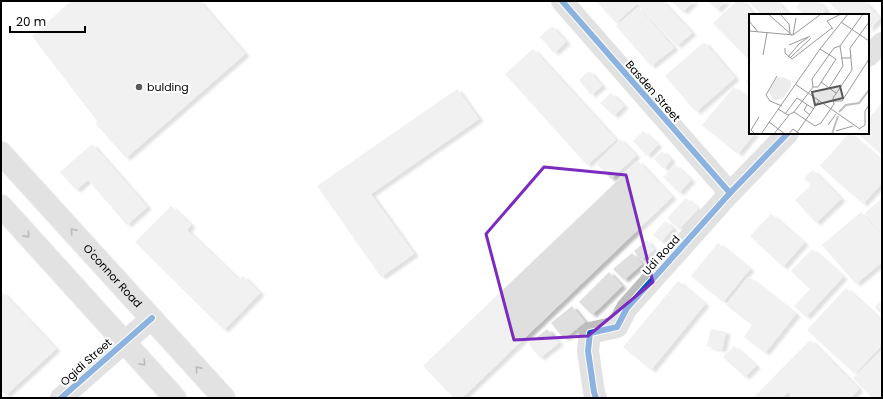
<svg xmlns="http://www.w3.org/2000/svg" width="883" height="399" viewBox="0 0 883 399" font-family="Poppins,sans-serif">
  <defs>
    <filter id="shadow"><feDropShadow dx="4.5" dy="2.5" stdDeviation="1" flood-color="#0004"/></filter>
  </defs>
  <rect width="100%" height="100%" fill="#fff"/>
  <!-- building -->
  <g fill="#dfdfdf" filter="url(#shadow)">
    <path d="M71,1H199L245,54L126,158L96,124L97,121L32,36Z"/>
    <path d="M596,1H662L692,33L677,46L637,4L616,23Z"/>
    <path d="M671,1H694L683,12Z"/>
    <path d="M708,1H726L717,10Z"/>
    <path d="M737,1H742L755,15H750V51L745,56L713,23Z"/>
    <path d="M748,1H777L789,15H761Z"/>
    <path d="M802,1H817L826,10L820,15H804L796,7Z"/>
    <path d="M828,1H864L880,19L868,30V15H841Z"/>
    <path d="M638,7L674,48L651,66L616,26Z"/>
    <path d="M552,26L566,42L554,53L540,37Z"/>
    <path d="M704,42L735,78L696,112L665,76Z"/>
    <path d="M533,49L616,140L587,165L505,74Z"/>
    <path d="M589,71L602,86L591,95L579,80Z"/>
    <path d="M750,77V87L745,81Z"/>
    <path d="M734,87L750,100V133H755L738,154L702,125Z"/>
    <path d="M457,89L479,119L371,194L414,254L381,277L317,186Z"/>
    <path d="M611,93L624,106L614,116L600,103Z"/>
    <path d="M882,103V155L857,133H868V119Z"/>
    <path d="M643,131L658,145L647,156L633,141Z"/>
    <path d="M849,133L882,161V183L863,204L820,166Z"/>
    <path d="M620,139L636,156L611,179L596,163Z"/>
    <path d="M92,144L147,207L127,225L88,180L76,190L60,172Z"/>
    <path d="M662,151L671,160L664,169L654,159Z"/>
    <path d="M638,161L672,197L462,398H454L423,366Z"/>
    <path d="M675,165L691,180L679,193L663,177Z"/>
    <path d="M813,170L841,199L816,223L795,200L811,185L804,178Z"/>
    <path d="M686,198L698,209L679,229L667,218Z"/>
    <path d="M881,199L882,201V233L865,213Z"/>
    <path d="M171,206L191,225L187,230L239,280L243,276L260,293L224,330L135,242Z"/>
    <path d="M861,212L882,235V262L856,284L822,245Z"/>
    <path d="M771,214L804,243L783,267L750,236Z"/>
    <path d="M665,221L673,228L661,242L653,235Z"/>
    <path d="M647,240L654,250L641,260L634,251Z"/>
    <path d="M718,243L750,269L723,302L691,276Z"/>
    <path d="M812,249L843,277L806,317L794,306L810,289L791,271Z"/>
    <path d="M632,253L642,264L624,280L613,269Z"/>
    <path d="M609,272L622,286L592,315L579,302Z"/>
    <path d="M748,277L796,314L765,353L744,337L752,325L726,305Z"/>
    <path d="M678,281L705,304L651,370L623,347Z"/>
    <path d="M846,288L882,321V345L855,374L807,330Z"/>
    <path d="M1,291L56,349L6,395L1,390Z"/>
    <path d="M882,300V315L875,307Z"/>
    <path d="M572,306L585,322L564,339L551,323Z"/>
    <path d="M547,329L559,343L540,358L529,344Z"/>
    <path d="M711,329L726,332L722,350L707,346Z"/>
    <path d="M810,340L859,389L851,398H794L788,392L782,398H753Z"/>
    <path d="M734,346L756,366L745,377L723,357Z"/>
    <path d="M882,349V398H872L853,378Z"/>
  </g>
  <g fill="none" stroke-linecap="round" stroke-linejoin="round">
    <!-- major casing -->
    <g stroke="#dbdbdb" stroke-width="24">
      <g id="major">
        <path id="s1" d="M1,153L224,398"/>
        <path d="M1,206L175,398"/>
      </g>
    </g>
    <!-- minor -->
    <g stroke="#bebebe" stroke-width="22">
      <path d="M562,1L730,193"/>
      <path d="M868,56L882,43"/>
      <path d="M61,398L152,318"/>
      <path d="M596,398L594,392L588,351L590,333L617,327L627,308L730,193L788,133"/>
    </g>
    <!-- major -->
    <use href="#major" stroke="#bebebe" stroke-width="22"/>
    <!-- cycleway casing -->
    <g stroke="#fff" stroke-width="8">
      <g id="cycleway">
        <path d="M562,1L730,193"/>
        <path d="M61,398L152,318"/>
        <path d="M596,398L594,392L588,351L590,333L617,327L627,308L730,193L788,133"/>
      </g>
    </g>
    <!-- cycleway -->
    <use href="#cycleway" stroke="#0057b8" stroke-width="6"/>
  </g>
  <!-- one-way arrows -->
  <defs><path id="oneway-chevron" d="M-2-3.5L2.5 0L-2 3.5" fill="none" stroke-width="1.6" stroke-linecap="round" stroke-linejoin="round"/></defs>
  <g stroke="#686868">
    <use href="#oneway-chevron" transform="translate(73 231) rotate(-132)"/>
    <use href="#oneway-chevron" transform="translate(27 235) rotate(48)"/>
    <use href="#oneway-chevron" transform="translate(143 363) rotate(48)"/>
    <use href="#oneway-chevron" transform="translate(198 369) rotate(-132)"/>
  </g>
  <!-- marked area -->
  <path d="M0 0H883V399H0ZM544,167L626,175L653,282L588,336L514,340L486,234Z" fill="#fff" fill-opacity=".55" fill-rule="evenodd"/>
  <path fill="none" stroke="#7b2cbf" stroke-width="3" stroke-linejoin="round" d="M544,167L626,175L653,282L588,336L514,340L486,234Z"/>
  <!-- markers -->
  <circle fill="#595959" stroke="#fff" stroke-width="1.5" cx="139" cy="87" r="4"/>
  <g text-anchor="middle" stroke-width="4" stroke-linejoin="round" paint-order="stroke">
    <!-- poi labels -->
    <g font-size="11" fill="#000" stroke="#fff" text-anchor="start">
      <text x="147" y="91">bulding</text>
    </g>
    <!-- street labels -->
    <g font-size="11" fill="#000" stroke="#fff">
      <text transform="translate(653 91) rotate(49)" y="4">Basden Street</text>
      <text transform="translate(661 255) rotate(-48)" y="4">Udi Road</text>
      <text dy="4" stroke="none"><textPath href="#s1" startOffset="166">O'connor Road</textPath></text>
      <text transform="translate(86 362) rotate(-42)" y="4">Ogidi Street</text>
    </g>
  </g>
  <!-- overview -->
  <g transform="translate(749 14)">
    <rect width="120" height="120" fill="#fff"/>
    <path d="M34,63L42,67V73L34,84L25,87L20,78L27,64Z" fill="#ececec"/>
    <path fill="none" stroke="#bfbfbf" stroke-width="2" d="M90,98L97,91L110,89L120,76M83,120L89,102"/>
    <path fill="none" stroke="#999" stroke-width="1" d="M19,0L43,21M31,0L40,10L41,20M0,7L9,18M92,8L120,27M84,15L78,7L92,0M0,17L44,21L72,0M44,21L47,4M40,31L59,23M36,34V39L43,45L83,14M71,35L87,45M14,41L18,19M39,43L50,30L61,22M41,44L62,24M92,44H101L102,41M28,62L17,81L21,87L33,92M72,68L87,79M46,70L111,115M64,73H69L87,45M80,74L94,52L91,32M85,87H93L120,45M58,91L55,96L61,101M29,95L39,101L45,98L64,73L63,65L80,41L85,34L91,32L114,0M45,98L66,112L72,109L85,90L84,84L103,56L101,34L120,8M36,100L48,84L65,95M20,108L36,120M79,111L87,100M110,115L116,111V97L120,91M87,117L104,112M6,120L2,116L10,103M12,120L71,35L99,0M25,120L40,101M40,120L44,115L51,120M47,120L70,87"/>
    <path fill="#595959" fill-opacity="0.15" stroke="#595959" stroke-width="2" d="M91,72L94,84L66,91L63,78Z"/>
    <rect width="120" height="120" fill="none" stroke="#000" stroke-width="2"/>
  </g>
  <!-- border -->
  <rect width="883" height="399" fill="none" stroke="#000000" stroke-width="4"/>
  <!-- scale -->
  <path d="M10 26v6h75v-6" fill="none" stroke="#000000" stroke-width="2"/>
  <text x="16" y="26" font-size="12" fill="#000000" stroke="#ffffff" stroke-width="3" paint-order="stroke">20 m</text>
</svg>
